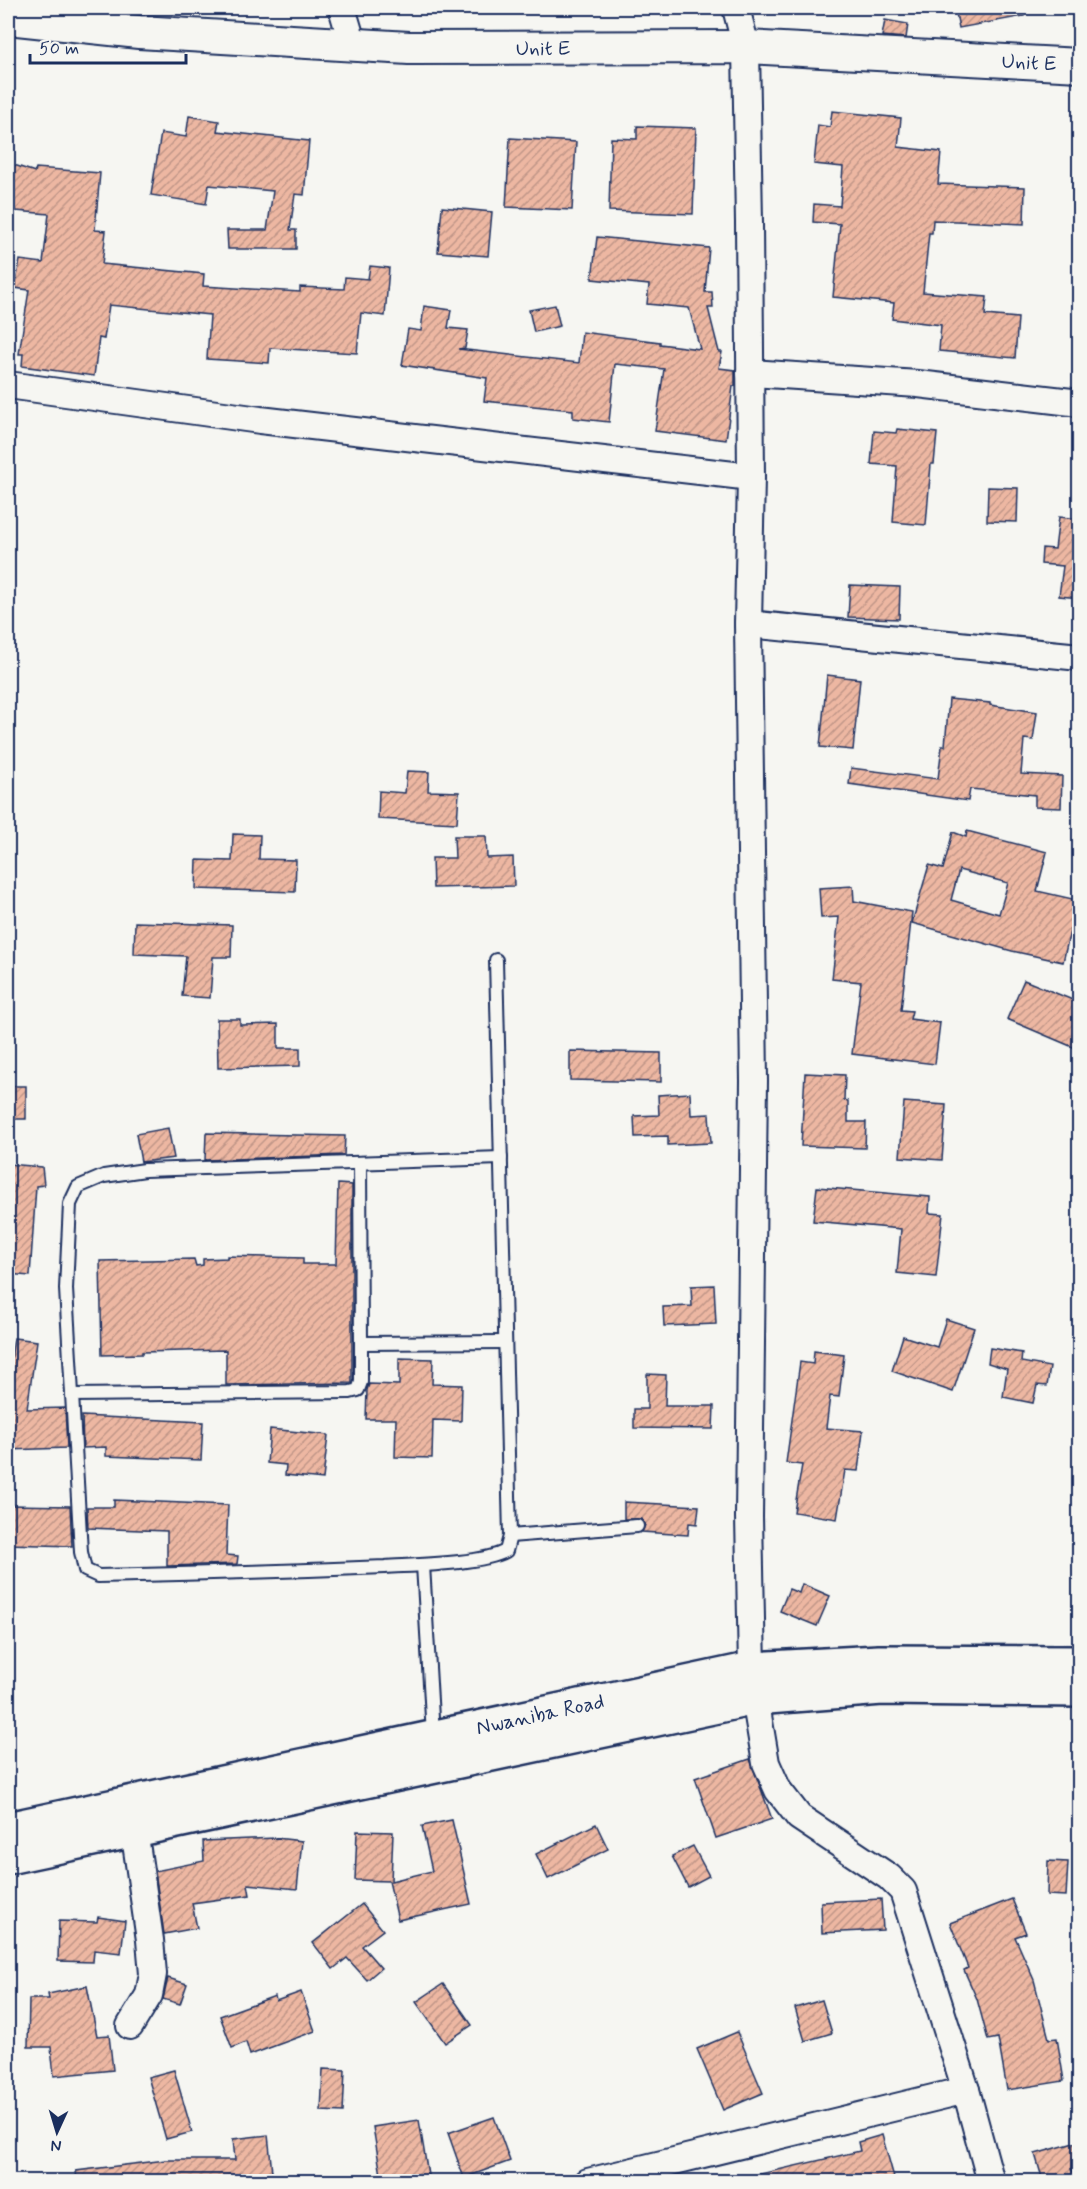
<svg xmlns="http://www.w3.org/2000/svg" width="1087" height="2189" viewBox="0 0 1087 2189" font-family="Mynerve,sans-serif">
  <defs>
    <pattern id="building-hatch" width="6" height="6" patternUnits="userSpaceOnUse" patternTransform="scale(1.5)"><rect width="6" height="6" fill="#edb7a2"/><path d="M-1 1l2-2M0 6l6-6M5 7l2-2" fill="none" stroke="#bf9587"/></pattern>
  </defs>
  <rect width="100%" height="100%" fill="#f6f6f2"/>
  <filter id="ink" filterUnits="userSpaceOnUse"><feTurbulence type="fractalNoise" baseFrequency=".0167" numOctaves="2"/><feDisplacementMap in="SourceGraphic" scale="12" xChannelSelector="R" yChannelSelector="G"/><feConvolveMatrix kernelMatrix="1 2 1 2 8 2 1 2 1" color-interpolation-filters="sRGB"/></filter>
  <g filter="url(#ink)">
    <!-- building -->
    <g fill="url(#building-hatch)" stroke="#1b2f5e" stroke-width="1.5" fill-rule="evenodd">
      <path d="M955,8H1023L1024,16L959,28Z"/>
      <path d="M885,20L908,24L906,38L882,36Z"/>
      <path d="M832,111L901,118L898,147L941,152L938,184L1025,187L1024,224L933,220L932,233H929L923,292L987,297L985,315L1018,318L1015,358L939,351L941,325L892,319L894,303L833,297L840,224L813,222L814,204L840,206L843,167L814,164L818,125L830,127Z"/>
      <path d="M189,116L219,121L217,131L309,141L304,195L295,194L290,230H296V249H228L227,230H267L273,191L209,185L206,204L151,195L161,133L186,137Z"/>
      <path d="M637,126L696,128L693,214L609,211L611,138L637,139Z"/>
      <path d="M510,138L576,142L572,210L506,207Z"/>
      <path d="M8,163L35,172L36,168L100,173L95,230L106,231L102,264L204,274L203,286L300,292V287L344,289L345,277L368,279L370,266L389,268L385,316L361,313L357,353L270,348L269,363L207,359L210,315L109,305L104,339L99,338L94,376L22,366L23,354H19L29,290L15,288L20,260L43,263L49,214L16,211L8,208Z"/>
      <path d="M442,207L492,212L488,256L438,252Z"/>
      <path d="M597,237L709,248L705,292H712L713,308H708L719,352H722L719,368L735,370V386H733L726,440L655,431L664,369L615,364L609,422L573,418V410L484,401L487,378L402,365L408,329L421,331L424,306L451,310L448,328L468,330L465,348L458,349L579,363L582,332L660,342V344L700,349L689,308L647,304L649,285L592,279Z"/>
      <path d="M555,305L560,326L534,332L529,310Z"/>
      <path d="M897,429L937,433L934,464H931L926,525L893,522L897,466L871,464L874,431L896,433Z"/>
      <path d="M988,487L1018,488L1017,522L987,521Z"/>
      <path d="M1059,517L1080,519V598L1059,596L1063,566L1041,564L1042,548L1055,549Z"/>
      <path d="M850,585L900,587L899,619L848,617Z"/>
      <path d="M827,675L860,679L853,750L820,747Z"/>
      <path d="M949,699L990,703V705L1037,712L1033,740L1024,739L1021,774L1062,776L1061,808L1035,807V795L970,789L968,801L849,784L851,768L938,779L942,746H945Z"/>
      <path d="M407,771L429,772L428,791L459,792L457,823L378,819L379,791L405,793Z"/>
      <path d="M967,831L1047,852L1037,891L1077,900L1063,962L1012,951L912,923L929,865L943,869L953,832L966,837ZM959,870L1008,883L999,914L951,900Z"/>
      <path d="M233,834L260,835L259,859L296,860L295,892L196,889L197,860L232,861Z"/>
      <path d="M454,836H486L487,858L513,857L514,886L433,888L432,858H455Z"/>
      <path d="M853,886L854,901L912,912L901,1010L912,1011L910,1019L940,1023L935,1064L852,1054L861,982L832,979L839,917L821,918L819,888Z"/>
      <path d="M135,922L232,925L231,957H213L210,998L182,996L186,956L134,954Z"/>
      <path d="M1024,980L1080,1003V1050L1007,1019Z"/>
      <path d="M217,1019H240V1025L278,1024V1048H300V1066L218,1068Z"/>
      <path d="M570,1051L661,1053V1082L570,1080Z"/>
      <path d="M805,1073L845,1075L844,1100L848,1101V1122H866L865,1148L801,1146Z"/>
      <rect x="8" y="1086" width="18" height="33"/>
      <path d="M690,1093L691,1115L709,1114L711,1143L668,1145V1136L635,1137L634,1116L659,1115L658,1095Z"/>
      <path d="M904,1102L946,1105L942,1160L900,1157Z"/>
      <path d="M168,1128L174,1158L141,1162L136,1134Z"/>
      <path d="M206,1133L345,1136L344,1155L205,1160Z"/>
      <path d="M8,1164L42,1167L44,1185L36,1186L30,1276L8,1274Z"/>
      <path d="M338,1184L352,1185V1383L226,1385V1350L142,1352V1354L102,1355L100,1261L194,1259L196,1266L203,1265V1259L227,1258V1256L303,1258V1264H336Z"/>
      <path d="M817,1187L930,1197L929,1213L943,1214L936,1277L897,1273L901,1229L813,1221Z"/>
      <path d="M714,1285L716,1324L664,1326L663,1307L692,1306L691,1286Z"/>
      <path d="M946,1319L974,1328L953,1392L892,1371L903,1336L937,1347Z"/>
      <path d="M14,1338L37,1341L27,1409L65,1408L67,1448L8,1450V1359L11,1360Z"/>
      <path d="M990,1348L1022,1353L1021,1362L1050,1367L1047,1386L1037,1385L1033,1403L1003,1397L1007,1369L988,1363Z"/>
      <path d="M814,1351L844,1355L839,1397L830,1396L826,1428L863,1431L858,1471L845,1470L837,1519L794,1512L802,1465L786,1463L800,1362L813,1364Z"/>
      <path d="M399,1358L433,1359L432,1384L462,1385L461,1421L433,1420L432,1458L395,1457L396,1419H366L367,1390L369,1384L399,1385Z"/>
      <path d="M647,1374L666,1375L665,1406H714L713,1429L634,1428V1409H647Z"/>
      <path d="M82,1416L203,1422L201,1460L106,1456V1447L83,1448Z"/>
      <path d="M270,1429L328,1435L323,1479L285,1475L286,1465L267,1463Z"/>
      <path d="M114,1500L228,1505L226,1555L238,1556L237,1564L167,1566V1531L88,1528L87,1507H114Z"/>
      <path d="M624,1502L699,1506L697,1524L689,1523L688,1535L642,1532L645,1525L641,1519H624Z"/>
      <path d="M8,1505L70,1506L72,1546L8,1544Z"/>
      <path d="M802,1584L830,1596L817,1626L780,1611L789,1589L799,1593Z"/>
      <path d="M750,1759L772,1819L716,1838L695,1778Z"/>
      <path d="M452,1820L471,1904L398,1920L389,1881L355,1880L357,1831L393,1832L391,1881L432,1871L422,1826Z"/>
      <path d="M596,1824L608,1849L548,1879L536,1854Z"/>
      <path d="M276,1838L302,1841L297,1889L248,1884L250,1895L192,1903L197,1928L164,1934L155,1871L204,1861L203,1841Z"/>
      <path d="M693,1846L709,1876L688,1887L672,1856Z"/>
      <path d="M1048,1861L1068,1862L1066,1896L1047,1895Z"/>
      <path d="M881,1899L883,1930L822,1933L821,1902Z"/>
      <path d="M1012,1899L1026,1933L1015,1937L1034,1980L1049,2039L1057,2038L1064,2081L1007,2090L998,2038L988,2040L977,1999L964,1970L968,1968L950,1923Z"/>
      <path d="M362,1904L383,1930L362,1946L381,1968L367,1980L347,1958L333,1969L313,1943Z"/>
      <path d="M98,1917L125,1921L121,1953L94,1950L93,1962L58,1961L59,1921L97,1922Z"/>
      <path d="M168,1978L187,1984L180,2004L163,1999Z"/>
      <path d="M443,1984L472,2025L445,2043L416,2002Z"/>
      <path d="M87,1986L97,2036L109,2035L113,2070L54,2076L51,2047H28L29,1999H49L48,1994Z"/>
      <path d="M301,1992L315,2031L250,2055L246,2042L232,2048L220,2016L275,1996L276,2001Z"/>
      <path d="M822,2000L832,2033L805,2041L795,2008Z"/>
      <path d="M737,2032L763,2093L723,2110L697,2049Z"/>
      <path d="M323,2069L345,2070L343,2112L321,2111Z"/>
      <path d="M174,2070L192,2132L166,2139L148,2077Z"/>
      <path d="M494,2117L510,2161L464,2178L448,2133Z"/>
      <path d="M419,2120L429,2181H382L373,2127Z"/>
      <path d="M268,2135L273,2181H77L76,2171L166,2160H235L233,2139Z"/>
      <path d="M882,2135L895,2181H757L756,2175L860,2151L858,2142Z"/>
      <path d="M1074,2143L1080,2166L1071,2169L1079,2181H1043L1035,2154Z"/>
    </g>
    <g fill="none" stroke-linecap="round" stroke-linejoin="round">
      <!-- service casing -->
      <g stroke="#1b2f5e" stroke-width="16">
        <g id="service">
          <path d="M496,960L510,1536L637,1526"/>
          <path d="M501,1158L145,1170L104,1176L78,1187L70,1204L66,1289L81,1552L85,1570L98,1576C194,1574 290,1571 385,1567C416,1565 481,1564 506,1551L510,1536"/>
          <path d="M361,1343L505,1342"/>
          <path d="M72,1395L350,1392L358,1390L361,1382V1343L360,1163"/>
          <path d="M423,1565L433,1735"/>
        </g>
      </g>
      <!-- minor casing -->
      <g stroke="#1b2f5e" stroke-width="30">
        <g id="minor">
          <path d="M342,8L353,45"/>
          <path d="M736,8L746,47L749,223L751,477L748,624L754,1081L749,1517L752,1669"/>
          <path d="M750,373L918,384L1080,403"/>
          <path d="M8,385L260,420L751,477"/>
          <path d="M748,624L1080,657"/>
          <path d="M755,1698L766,1763L778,1790L799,1817L889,1877L903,1891L966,2090L991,2182"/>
          <path d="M130,2026L149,1995L153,1974L150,1940L134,1829"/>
          <path d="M588,2182L966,2090"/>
        </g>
      </g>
      <!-- tertiary casing -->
      <g stroke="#1b2f5e" stroke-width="36">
        <path id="tertiary" d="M8,18L139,32L409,48L746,47L1080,65"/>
      </g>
      <!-- secondary casing -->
      <g stroke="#1b2f5e" stroke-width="38">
        <g id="secondary">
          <path d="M8,1829L752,1669L879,1662L1080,1663"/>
          <path d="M8,1857L755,1698L882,1688L1080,1690"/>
        </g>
      </g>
      <!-- service -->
      <use href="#service" stroke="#f6f6f2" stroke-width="12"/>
      <!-- minor -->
      <use href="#minor" stroke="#f6f6f2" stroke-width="26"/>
      <!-- tertiary -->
      <use href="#tertiary" stroke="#f6f6f2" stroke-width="32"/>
      <!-- secondary -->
      <use href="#secondary" stroke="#f6f6f2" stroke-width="33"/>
    </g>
  </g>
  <g text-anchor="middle" stroke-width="4.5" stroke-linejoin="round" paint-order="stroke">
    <!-- street labels -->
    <g font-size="21" fill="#1b2f5e" stroke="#f6f6f2">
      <text x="543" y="55">Unit E</text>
      <text transform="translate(1029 62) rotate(3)" y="7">Unit E</text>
      <text transform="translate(540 1714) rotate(-12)" y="7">Nwaniba Road</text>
    </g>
  </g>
  <!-- margin -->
  <rect width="1087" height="2189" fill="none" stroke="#f6f6f2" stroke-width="30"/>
  <rect x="15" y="15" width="1057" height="2159" fill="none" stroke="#1b2f5e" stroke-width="2" filter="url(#ink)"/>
  <!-- north arrow -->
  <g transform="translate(57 2132) rotate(184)" stroke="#f6f6f2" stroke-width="4.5" paint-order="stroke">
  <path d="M0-4.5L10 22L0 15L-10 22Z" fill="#1b2f5e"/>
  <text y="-9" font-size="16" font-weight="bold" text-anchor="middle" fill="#1b2f5e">N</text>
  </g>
  <!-- scale -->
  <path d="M30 54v9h156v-9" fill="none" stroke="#1b2f5e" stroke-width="3"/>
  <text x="39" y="54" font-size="18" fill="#1b2f5e" stroke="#f6f6f2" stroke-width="4.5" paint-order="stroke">50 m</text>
</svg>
